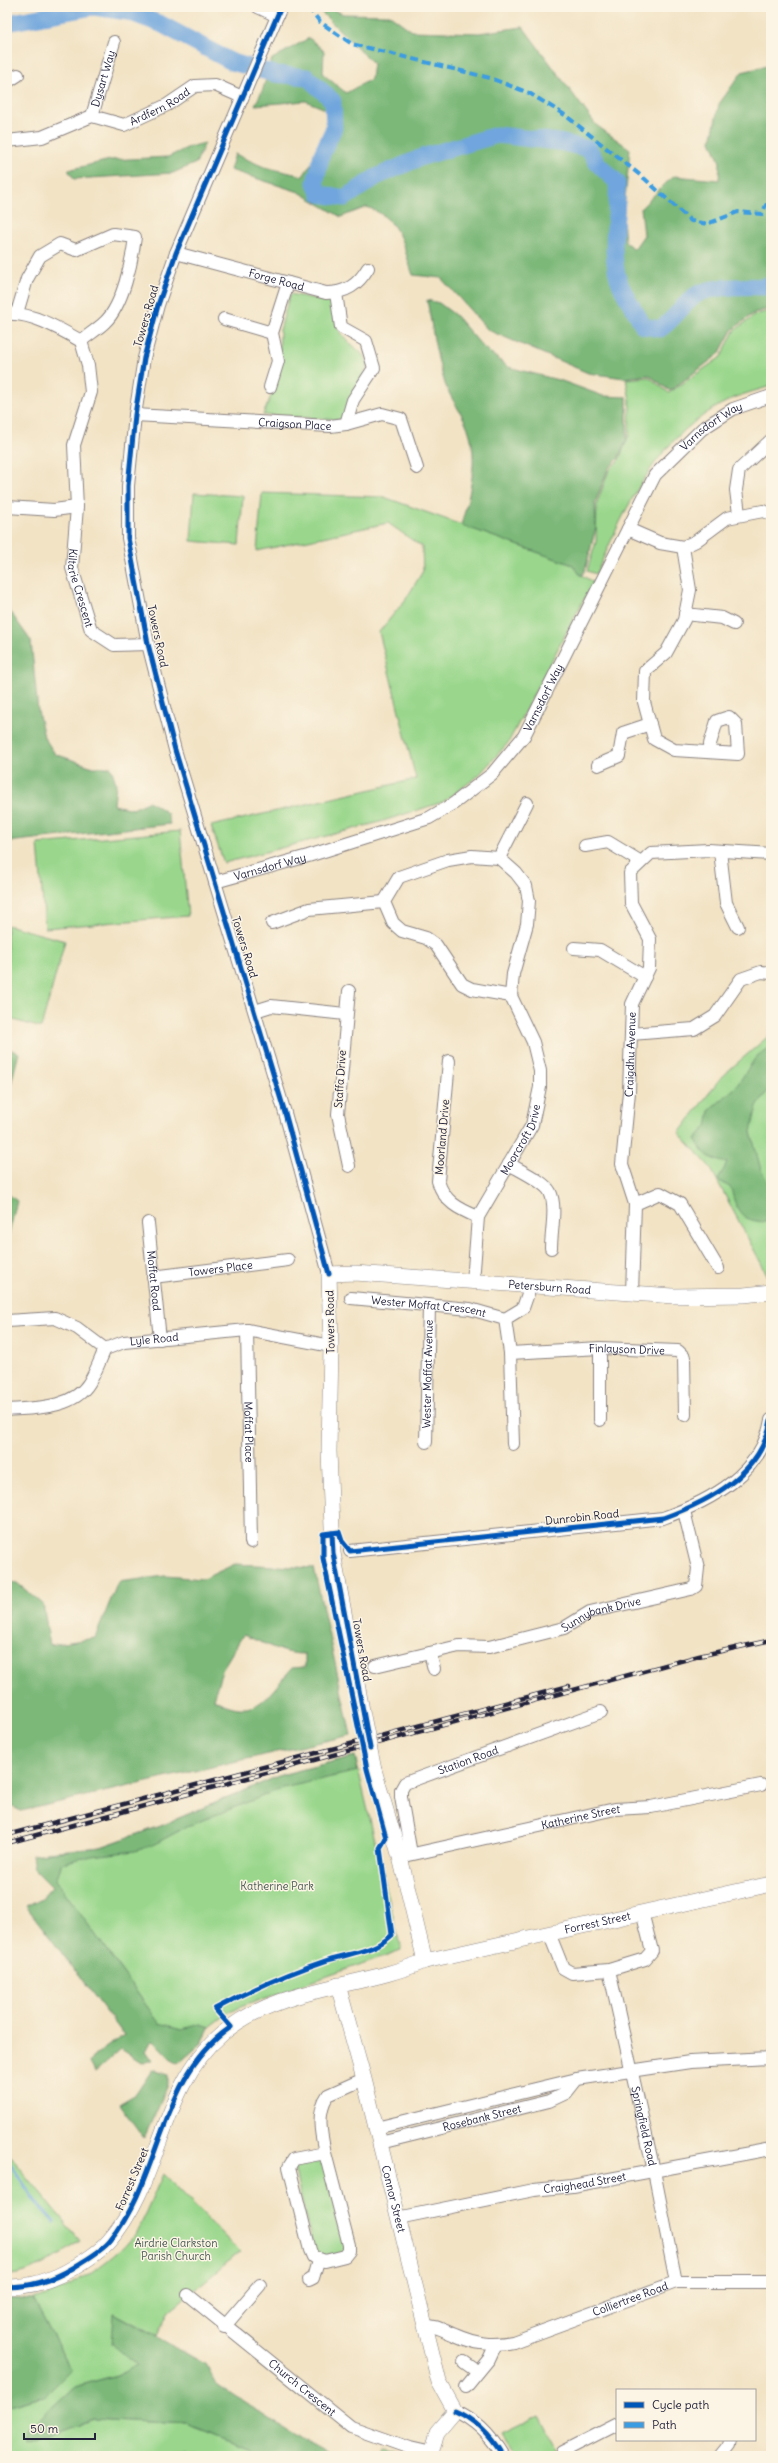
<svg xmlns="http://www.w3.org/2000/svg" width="778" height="2463" viewBox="0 0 778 2463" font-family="Delius,sans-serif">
  <rect width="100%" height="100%" fill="#fcf5e5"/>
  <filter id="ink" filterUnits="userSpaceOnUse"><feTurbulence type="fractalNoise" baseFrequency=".025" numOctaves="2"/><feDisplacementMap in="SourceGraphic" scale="8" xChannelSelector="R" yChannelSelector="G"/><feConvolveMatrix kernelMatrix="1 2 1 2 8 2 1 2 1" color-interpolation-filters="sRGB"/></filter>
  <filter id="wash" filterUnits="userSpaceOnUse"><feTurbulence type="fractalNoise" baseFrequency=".012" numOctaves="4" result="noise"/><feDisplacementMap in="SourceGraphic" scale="16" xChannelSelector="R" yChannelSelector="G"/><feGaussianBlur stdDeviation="0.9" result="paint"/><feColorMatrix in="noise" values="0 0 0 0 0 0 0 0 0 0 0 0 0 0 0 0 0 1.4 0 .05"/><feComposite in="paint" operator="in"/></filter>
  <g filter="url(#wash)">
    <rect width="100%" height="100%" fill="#f2e3c5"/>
    <!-- green -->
    <g fill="#9ad78c" stroke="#5e7c64">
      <path d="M290,294L332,302C333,313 335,325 342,334C350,346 363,350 368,364L343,420L263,415L279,377L280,330Z"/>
      <path d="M771,310V386C759,390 745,393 734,398C658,432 628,503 596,574L587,571L596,542L597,503L609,470L619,460L629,435L630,400L626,379L649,377L669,393L721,357L734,331L755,315Z"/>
      <path d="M194,493L243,496L239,545L191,541Z"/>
      <path d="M262,493L384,497L573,565L581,575L593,582L508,743L478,776L443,802L380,822L224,863L211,826L416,779L379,632L406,599L423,571L422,547L388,523L257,551Z"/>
      <path d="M180,831L188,916L45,928L38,844Z"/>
      <path d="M7,925L65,941L41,1028L7,1018Z"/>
      <path d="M771,1034V1280H770L710,1167L679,1133L722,1076Z"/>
      <path d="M355,1756L401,1950L232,2010L179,2051L56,1880L45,1852L101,1847L160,1826L281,1775Z"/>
      <path d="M7,2152L80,2241C59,2254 33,2275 7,2275Z"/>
      <path d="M322,2155L347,2245L344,2255L315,2256L293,2164Z"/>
      <path d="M163,2174L240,2252L169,2311L157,2336L114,2313L138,2365L117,2375L74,2387L51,2409L28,2442L93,2419L187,2424L270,2456H7V2407L45,2396L71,2370L33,2299C66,2292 122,2257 139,2227C148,2210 155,2191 163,2174Z"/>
      <path d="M539,2416L557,2450L556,2456H515L502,2434Z"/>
      <path d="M385,2446L411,2454L414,2456H381Z"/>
    </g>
    <!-- forest -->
    <g fill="#7bb878" stroke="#4e6d5a" fill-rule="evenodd">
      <path d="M316,7H328L343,14L390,15L412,31L479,33L523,27L596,125L630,149L623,219L625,242L634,249L644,235L641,208L673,176L719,180L720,162L711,141L719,104L742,72L771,65V308L754,313L732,330L719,354L670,391L649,375L624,378L588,373L488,330L441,278L413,275C402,244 401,220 367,207L341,217L299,192L230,170L235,154L264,167L303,176L342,116L306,101L255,105L263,89L272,59L309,38L324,51L323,74L346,93L371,79L373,63Z"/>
      <path d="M205,143L196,163L173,173L74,179L68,170L110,160L168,157L189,147Z"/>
      <path d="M427,300L439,303L455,315L484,348L508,367L562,381L603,396L627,397V439L618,459L608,469L595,503L596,527L585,571L581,576L573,565L461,525C469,498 478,464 470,435C465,414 448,398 443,377C435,352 432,325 427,300Z"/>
      <path d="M7,607L31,641L38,711L44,737L55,754L93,767H111L116,783L114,805L133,809L149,801L167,813L170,824L7,842Z"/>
      <path d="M771,1041V1086L757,1106L751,1132L761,1170L771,1188V1222C743,1222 737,1215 731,1188L718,1180L727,1163C708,1159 705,1155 695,1139L707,1126L710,1110L736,1087L756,1057L769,1047Z"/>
      <path d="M7,1048L19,1053L7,1099Z"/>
      <path d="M7,1193L17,1201L7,1242Z"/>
      <path d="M235,1564L314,1568L351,1735L21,1811L7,1804V1582L17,1583L43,1604L50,1645L95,1638L118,1582L165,1576L203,1579ZM243,1635C263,1642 283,1655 305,1654V1667L292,1668C265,1698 257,1722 213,1699L223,1668Z"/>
      <path d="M355,1756L358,1771L283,1788L188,1826L151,1846L135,1851L92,1856L62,1863L56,1880L159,2023L182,2029L200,2024L210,2027L202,2043L179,2063L170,2058L154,2041L151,2042L146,2051L153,2061L141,2062L121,2049L95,2072L90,2063L95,2055L124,2035L26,1906L42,1898L52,1887L34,1869L32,1855L101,1847L160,1826L281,1775Z"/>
      <path d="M152,2070L168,2075V2085L144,2138L119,2104L136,2094Z"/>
      <path d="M7,2297L33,2299L71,2370L45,2396L7,2407Z"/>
      <path d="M114,2313L205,2364L218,2385L302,2440L331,2456H270L187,2424L93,2419L27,2443V2430L74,2387L117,2375L137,2365L112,2344Z"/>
    </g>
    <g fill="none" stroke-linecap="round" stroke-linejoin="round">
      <!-- stream -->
      <path stroke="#6fa6dd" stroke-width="3" d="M7,2159L35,2201L54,2222"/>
      <!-- river -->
      <g stroke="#6fa6dd" stroke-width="17">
        <path d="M94,7L128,12L161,24L232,62L275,74L307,77L333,101L334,128L322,154L315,183L320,194L345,198L376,177L422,157L497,135L559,142L589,149L597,163L617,182C619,216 607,254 621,286C627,300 637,312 643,326L660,329C674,320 682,305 696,295C708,286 750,286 765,287L771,283"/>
        <path d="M7,23L93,7"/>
      </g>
    </g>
  </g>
  <g filter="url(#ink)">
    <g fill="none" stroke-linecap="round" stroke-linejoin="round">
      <!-- minor casing -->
      <g stroke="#8a8280" stroke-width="14">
        <g id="minor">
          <path d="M258,7L277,16"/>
          <path d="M281,7L176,253L158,305L144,358L135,415L128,486V538L148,644L175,750L285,1113L329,1274"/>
          <path d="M7,82L18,75"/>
          <path id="s1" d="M92,116L114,42"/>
          <path id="s2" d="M7,141L42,137L92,116L124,125L167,105L195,86L215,85L242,97"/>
          <path id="s3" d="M176,253L326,293C346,293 358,285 368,268"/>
          <path d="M336,293L341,327L366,341L374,368L353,400L346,424"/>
          <path d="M17,313L27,279L40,256L60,244L76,250L113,234L135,237C132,261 123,305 105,322C98,329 89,334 81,341"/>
          <path id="s4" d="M7,314C31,312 60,329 81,341L88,365L91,392L74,445L77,507L72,568L91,630L114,645L148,644"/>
          <path d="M224,319L272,333"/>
          <path d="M270,387L278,361L272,333L288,283"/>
          <path id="s5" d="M135,415L330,426L346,424L382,414L401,419L417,468"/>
          <path d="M7,507L54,510L77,507"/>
          <path d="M739,514L736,490L739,470L771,440"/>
          <path d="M628,529L660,543L683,547L696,541L727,518L763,511L771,514"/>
          <path d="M683,547L690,590L684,620L666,653L645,671L644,702L654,739L674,750L738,754L736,724L729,717L717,721L710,744"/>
          <path d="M685,614L722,618L734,624"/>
          <path d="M598,765L619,756L623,733L650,724"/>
          <path d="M585,846L608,842L641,862"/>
          <path d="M720,851L726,903L738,927"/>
          <path d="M472,856L499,858L516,873L526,886L529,901L527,924L513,974L511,996L472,989L462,984L436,945L426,938L402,931L393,923L384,902L399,877L448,860Z"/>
          <path d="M499,858L527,803"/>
          <path id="s6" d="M215,882L308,856L429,818L453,804L492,774L524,736L655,475L702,429L733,409L771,396"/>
          <path d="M272,923L309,909L384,902"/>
          <path d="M574,948L600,950L645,977"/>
          <path d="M349,991L338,1114L349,1166"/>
          <path d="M255,1011L271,1006L345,1014"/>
          <path d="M631,1034L694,1029L715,1016L741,979L761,972L771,973"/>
          <path d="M449,1061L438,1181C444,1202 459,1209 478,1217"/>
          <path d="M509,1164C519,1170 545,1182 550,1192C557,1206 551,1232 551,1248"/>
          <path d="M635,1204L660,1193L680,1204L718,1268"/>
          <path id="s7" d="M148,1223L160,1339"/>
          <path id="s8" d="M153,1277L288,1260"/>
          <path id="s9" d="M473,1282L478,1217L532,1125L540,1087V1071L533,1042L511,996"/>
          <path id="s10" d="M632,1293L635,1204L622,1164L629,1092L632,1004L649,968L650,939L631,903L630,873L651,853L708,850L771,854"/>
          <path id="s11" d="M351,1298L470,1309L505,1319L510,1353L513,1444"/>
          <path d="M505,1319L523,1308L531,1285"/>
          <path d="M7,1321L55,1318L77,1328L105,1349"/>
          <path id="s12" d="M247,1330L251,1542"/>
          <path d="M600,1348V1420"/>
          <path id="s13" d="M510,1353L600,1348L678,1351L684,1357L685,1415"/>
          <path id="s14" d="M7,1410C34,1408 73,1409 89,1383C96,1372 100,1360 105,1349L124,1342L247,1330L331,1346"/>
          <path id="s15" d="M426,1442L429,1306"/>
          <path d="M350,1551L663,1518C710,1501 762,1474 771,1420"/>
          <path d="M430,1653L434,1669"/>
          <path id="s16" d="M375,1666L459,1646L489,1647L564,1628L590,1612L691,1589L696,1586L698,1568L684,1511"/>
          <path id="s17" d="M411,1854L401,1797V1790L405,1783L601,1712"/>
          <path id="s18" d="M400,1857L615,1809L651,1807L761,1785"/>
          <path d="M549,1933L563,1968L572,1973L609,1970L645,1959L652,1951L642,1912"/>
          <path id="s19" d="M609,1970L654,2171L676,2282"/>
          <path d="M376,2128L577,2079L690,2062L771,2058"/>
          <path id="s20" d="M380,2143L549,2101L566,2093L577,2079"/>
          <path d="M325,2153L349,2245V2251L345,2256L325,2261L313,2257L310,2250L289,2167L294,2159L325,2153C321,2134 316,2112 328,2095L364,2079"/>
          <path id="s21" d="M398,2218L534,2190L572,2186L771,2149"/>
          <path d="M309,2280L313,2278L318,2261"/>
          <path id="s22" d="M188,2295L351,2427L410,2448L432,2453"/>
          <path id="s23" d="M425,2326C437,2325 444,2331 455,2335C475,2344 492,2346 513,2342L676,2282H771"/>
          <path d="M224,2327L260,2285"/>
          <path d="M464,2362L478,2372"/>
          <path d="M466,2387L489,2359L495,2346"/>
          <path d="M455,2411C476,2420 491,2436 503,2456"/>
          <path d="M560,2456L562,2452L617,2424"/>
          <path d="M721,2456L729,2446L730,2440"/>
        </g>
      </g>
      <!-- major casing -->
      <g stroke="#8a8280" stroke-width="16">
        <g id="major">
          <path id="s24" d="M363,1716L333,1553L329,1451L331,1346L329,1274L355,1273L673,1296L744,1295L771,1292"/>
          <path d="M374,1770L400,1857L425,1961"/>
          <path id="s25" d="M338,1985L364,2079L439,2382L455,2411L437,2432L431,2456"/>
          <path id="s26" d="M7,2287C30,2287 53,2280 73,2268C85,2261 100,2252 109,2241C162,2181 159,2087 222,2034C276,1987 361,1988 425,1961L771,1884"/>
        </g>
      </g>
      <!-- minor -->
      <use href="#minor" stroke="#fff" stroke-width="12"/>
      <!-- major -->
      <use href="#major" stroke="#fff" stroke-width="15"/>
      <!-- rail casing -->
      <g stroke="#22223b" stroke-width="4.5">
        <g id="rail">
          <path d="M7,1835L569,1686"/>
          <path d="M7,1843L699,1656L771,1640"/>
        </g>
      </g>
      <!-- rail -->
      <use href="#rail" stroke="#fcf5e5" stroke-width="3" stroke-dasharray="9" stroke-linecap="butt"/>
      <!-- major-bridge casing -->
      <g stroke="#8a8280" stroke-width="16" stroke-linecap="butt">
        <path id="major-bridge" d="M363,1716L374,1770"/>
      </g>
      <!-- major-bridge -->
      <use href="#major-bridge" stroke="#fff" stroke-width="15"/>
      <!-- quiet -->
      <path stroke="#3c9ce2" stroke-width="4" stroke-dasharray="8 4" stroke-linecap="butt" d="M308,7L320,22L352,44L490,78L529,93L565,115L645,179L691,221L707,224L738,212L762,214L766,205H771"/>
      <!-- cycleway casing -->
      <g stroke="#fcf5e5" stroke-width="8">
        <g id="cycleway">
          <path d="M281,7L176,253L158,305L144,358L135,415L128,486V538L148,644L175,750L285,1113L329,1274"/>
          <path d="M332,1533L333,1553L370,1748"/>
          <path d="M7,2287C31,2287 53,2280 73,2268C85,2260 101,2252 110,2241C162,2177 159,2076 231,2027L215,2009C252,1989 289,1973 328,1960C350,1953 374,1952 392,1935L380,1848L386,1838L367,1769L323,1558V1534L339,1532L342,1541L350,1551L663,1518C710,1501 762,1474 771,1420"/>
          <path d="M455,2411C476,2420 491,2436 503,2456"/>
        </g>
      </g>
      <!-- cycleway -->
      <use href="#cycleway" stroke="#0057b8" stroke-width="5"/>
    </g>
  </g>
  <g text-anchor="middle" stroke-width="3" stroke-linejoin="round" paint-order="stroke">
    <!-- street labels -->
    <g font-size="11" fill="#22223b" stroke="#fcf5e5">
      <text dy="4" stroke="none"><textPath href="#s1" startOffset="39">Dysart Way</textPath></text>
      <text dy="4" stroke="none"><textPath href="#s2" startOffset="163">Ardfern Road</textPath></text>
      <text dy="4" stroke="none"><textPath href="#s3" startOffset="104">Forge Road</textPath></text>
      <text transform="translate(146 316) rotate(-74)" y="4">Towers Road</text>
      <text dy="4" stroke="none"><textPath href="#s5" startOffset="160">Craigson Place</textPath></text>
      <text dy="4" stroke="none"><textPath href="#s6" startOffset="717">Varnsdorf Way</textPath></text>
      <text dy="4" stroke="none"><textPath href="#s4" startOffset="332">Kiltarie Crescent</textPath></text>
      <text transform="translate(158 636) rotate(78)" y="4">Towers Road</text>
      <text dy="4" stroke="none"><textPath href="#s6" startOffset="393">Varnsdorf Way</textPath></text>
      <text dy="4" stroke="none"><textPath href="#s6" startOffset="57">Varnsdorf Way</textPath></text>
      <text transform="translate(245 947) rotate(73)" y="4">Towers Road</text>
      <text dy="4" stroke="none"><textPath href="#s10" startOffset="241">Craigdhu Avenue</textPath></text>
      <text transform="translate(340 1079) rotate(-86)" y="4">Staffa Drive</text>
      <text transform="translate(442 1137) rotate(-85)" y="4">Moorland Drive</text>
      <text dy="4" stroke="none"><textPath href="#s9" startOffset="154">Moorcroft Drive</textPath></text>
      <text dy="4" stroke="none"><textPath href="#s8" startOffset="68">Towers Place</textPath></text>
      <text dy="4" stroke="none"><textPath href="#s7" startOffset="58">Moffat Road</textPath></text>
      <text dy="4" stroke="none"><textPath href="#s24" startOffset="666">Petersburn Road</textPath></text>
      <text dy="4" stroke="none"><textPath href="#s11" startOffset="78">Wester Moffat Crescent</textPath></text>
      <text transform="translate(330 1322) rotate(-91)" y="4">Towers Road</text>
      <text dy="4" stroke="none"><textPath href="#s14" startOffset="178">Lyle Road</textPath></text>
      <text dy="4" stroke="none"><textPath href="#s13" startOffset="117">Finlayson Drive</textPath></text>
      <text dy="4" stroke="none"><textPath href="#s15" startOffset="68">Wester Moffat Avenue</textPath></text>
      <text dy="4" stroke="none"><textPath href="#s12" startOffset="102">Moffat Place</textPath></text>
      <text transform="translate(582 1517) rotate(-6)" y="4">Dunrobin Road</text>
      <text dy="4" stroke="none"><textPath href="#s16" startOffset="234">Sunnybank Drive</textPath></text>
      <text transform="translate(362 1650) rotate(80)" y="4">Towers Road</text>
      <text dy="4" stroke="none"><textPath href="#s17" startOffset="140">Station Road</textPath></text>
      <text dy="4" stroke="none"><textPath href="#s18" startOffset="185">Katherine Street</textPath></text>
      <text dy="4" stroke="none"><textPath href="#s26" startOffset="747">Forrest Street</textPath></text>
      <text dy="4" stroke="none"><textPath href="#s20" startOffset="105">Rosebank Street</textPath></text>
      <text dy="4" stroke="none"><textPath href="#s19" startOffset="160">Springfield Road</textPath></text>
      <text transform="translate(132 2179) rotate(-67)" y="4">Forrest Street</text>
      <text dy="4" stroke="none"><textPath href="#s21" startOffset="190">Craighead Street</textPath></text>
      <text dy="4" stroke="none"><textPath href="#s25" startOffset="221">Connor Street</textPath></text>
      <text dy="4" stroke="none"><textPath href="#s23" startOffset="216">Colliertree Road</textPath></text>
      <text dy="4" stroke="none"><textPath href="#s22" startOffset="147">Church Crescent</textPath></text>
    </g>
    <!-- park labels -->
    <g font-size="11" fill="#465853" stroke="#fcf5e5">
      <text x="277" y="1890">Katherine Park</text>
      <text x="176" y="2247">Airdrie Clarkston<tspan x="176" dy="13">Parish Church</tspan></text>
    </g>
  </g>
  <!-- margin -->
  <rect width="778" height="2463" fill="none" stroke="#fcf5e5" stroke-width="24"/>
  <!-- legend -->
  <rect x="616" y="2389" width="140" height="52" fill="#fcf5e5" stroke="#a5a1a1"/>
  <rect x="624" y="2402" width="20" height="6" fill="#0057b8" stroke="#a5a1a1"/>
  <text x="652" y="2409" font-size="12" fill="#22223b">Cycle path</text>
  <rect x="624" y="2422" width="20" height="6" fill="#3c9ce2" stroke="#a5a1a1"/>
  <text x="652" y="2429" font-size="12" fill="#22223b">Path</text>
  <!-- scale -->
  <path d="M24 2433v6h71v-6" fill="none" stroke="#22223b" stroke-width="2"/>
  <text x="30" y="2433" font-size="12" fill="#22223b" stroke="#fcf5e5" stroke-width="3" paint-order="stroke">50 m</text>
</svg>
